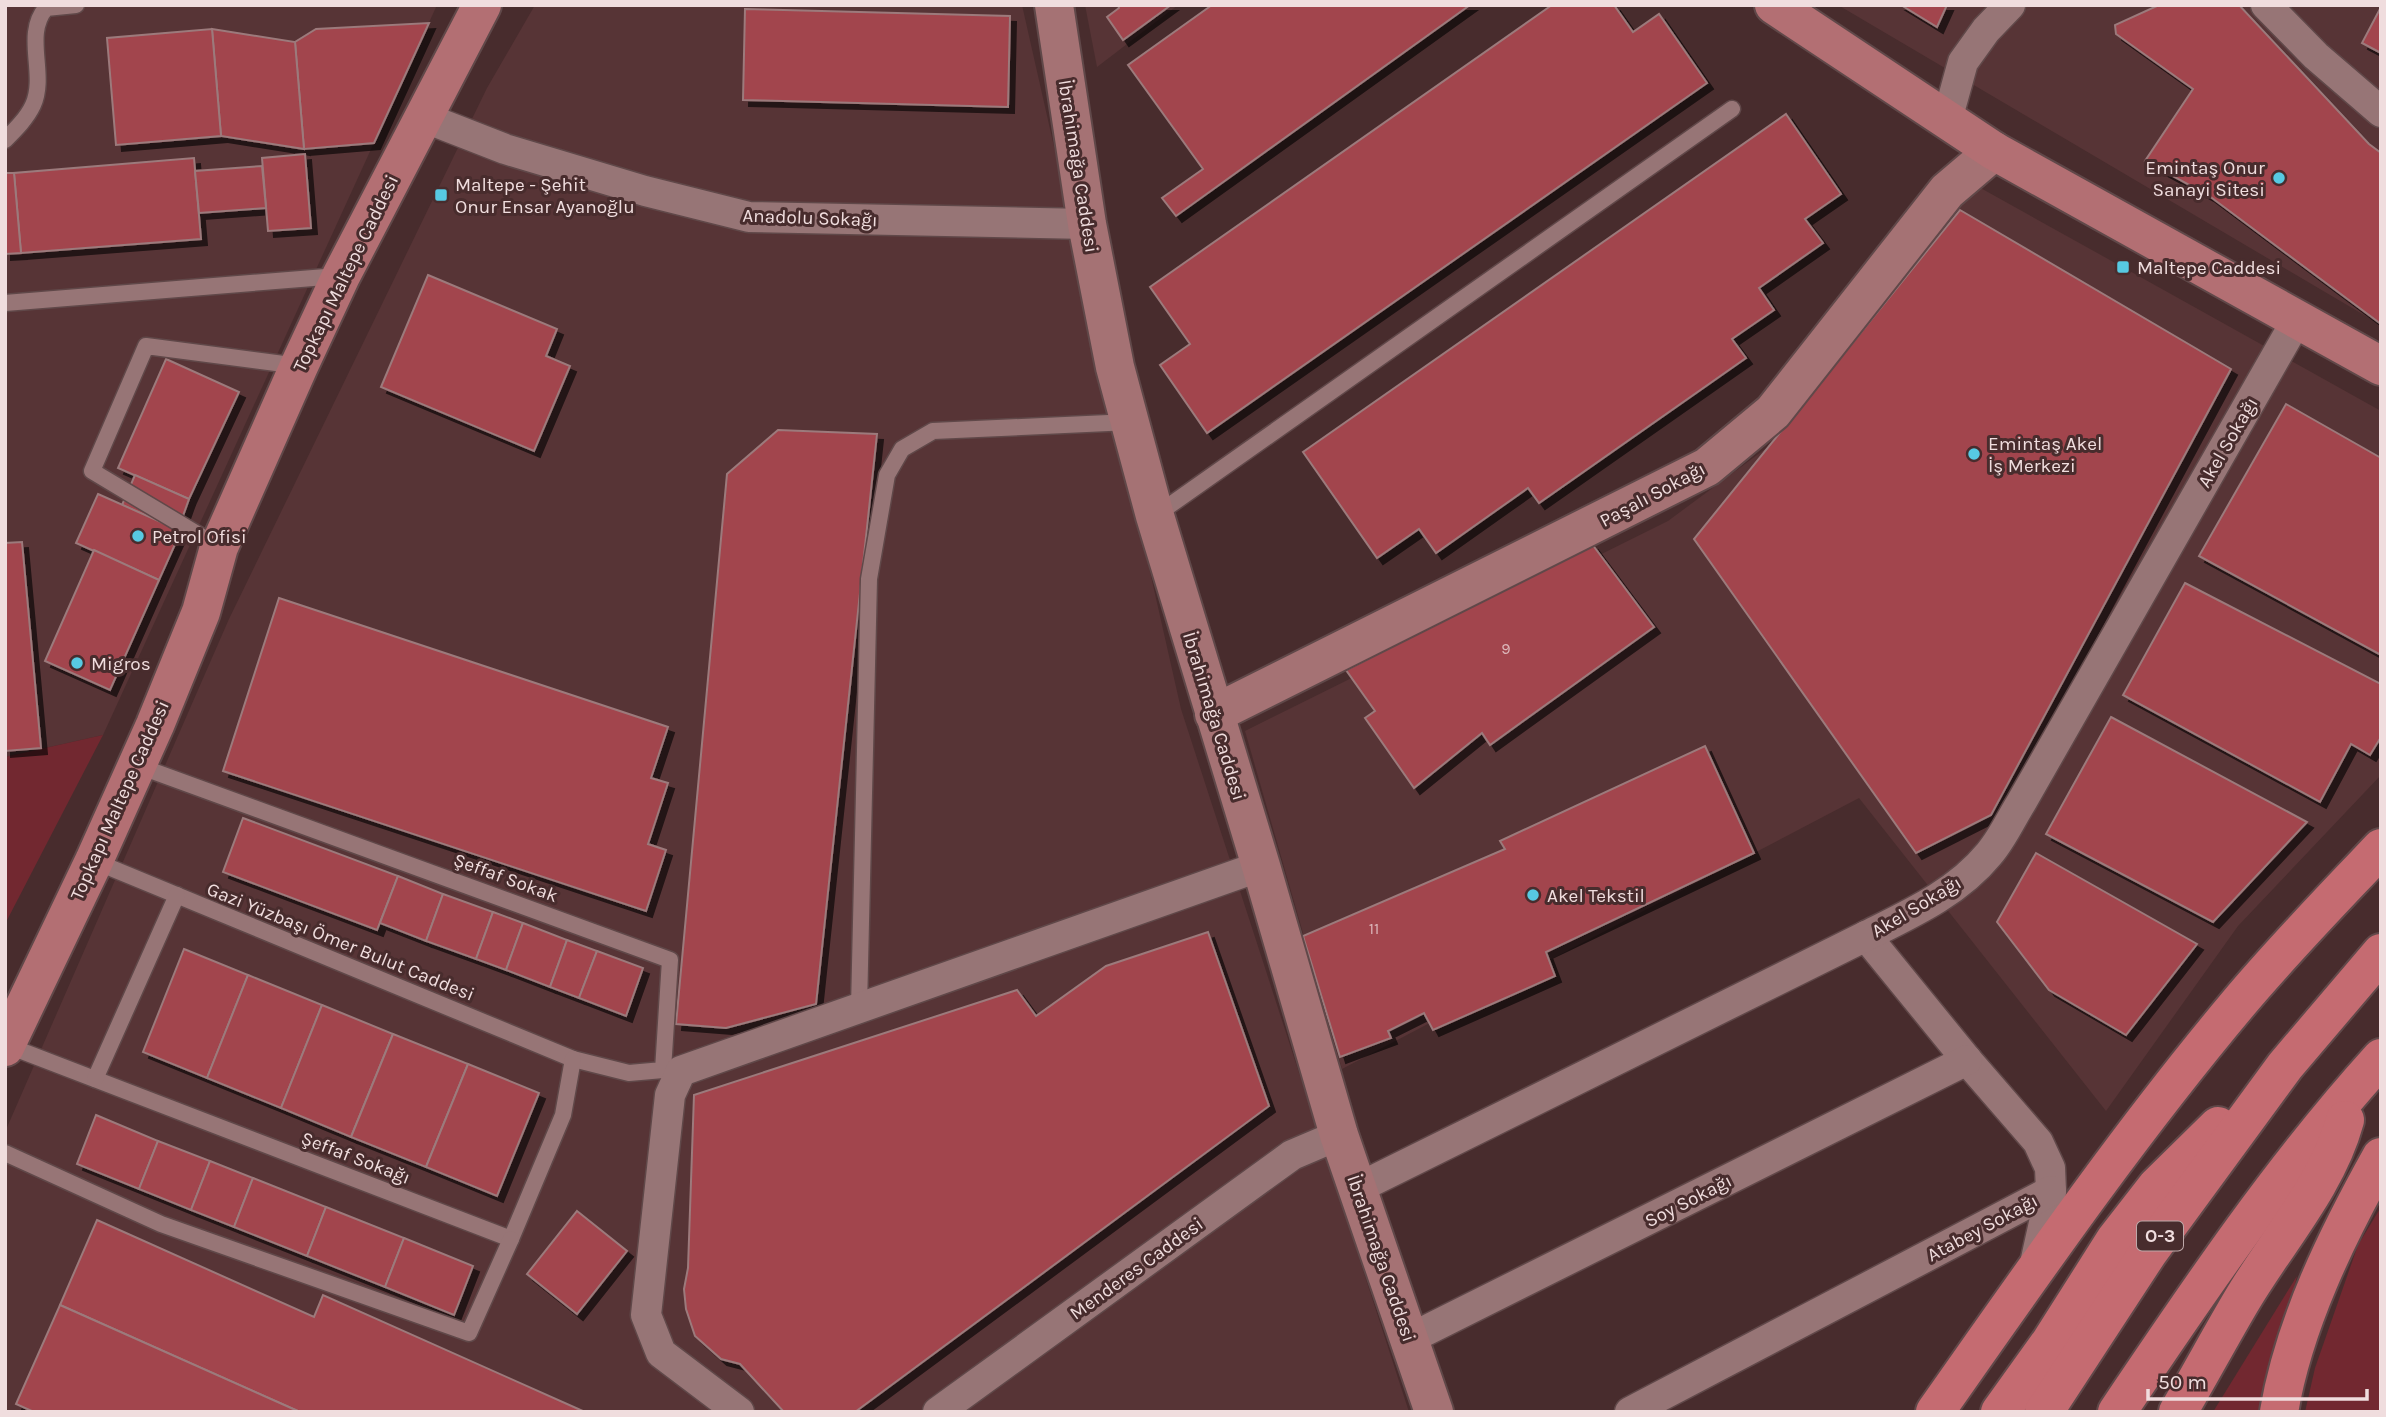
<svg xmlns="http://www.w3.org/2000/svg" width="2386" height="1417" viewBox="0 0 2386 1417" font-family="Karla,sans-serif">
  <defs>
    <filter id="shadow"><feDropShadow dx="6" dy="6" stdDeviation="0" flood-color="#0009"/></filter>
  </defs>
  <rect width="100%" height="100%" fill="#482c2d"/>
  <!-- built -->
  <g fill="#573436">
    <path d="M5,5H437L103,735L5,757Z"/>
    <path d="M535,5H1022L1181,709L1409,1412H5V1132L229,619L487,88Z"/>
    <path d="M1085,5H1178L1097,67Z"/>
    <path d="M1838,5H2381V325Z"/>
    <path d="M1977,186L2381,411V775L2238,926L2106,1111L1859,798L1342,1069L1245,731L1668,521L1784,435Z"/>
  </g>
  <!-- green -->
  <g fill="#722830">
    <path d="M103,735L5,924V757Z"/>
    <path d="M2381,1207V1412H2305L2315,1368L2358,1245Z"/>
    <path d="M2297,1276L2266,1412H2213Z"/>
  </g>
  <!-- building -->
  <g fill="#a2444d" stroke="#9c7a7b" stroke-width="2" filter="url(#shadow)">
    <path d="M1118,5H1171L1123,40L1107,17L1119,8Z"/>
    <path d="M1212,5H1470L1176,216L1162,198L1203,169L1128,65Z"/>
    <path d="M1552,5H1614L1633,32L1659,14L1707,83L1207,433L1160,365L1190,344L1150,287Z"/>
    <path d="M1901,5H1947L1937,27Z"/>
    <path d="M2159,5H2239L2369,144L2381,153V324L2208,195L2145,161L2193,89L2116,34L2115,25Z"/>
    <path d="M2381,7V53L2362,43Z"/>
    <path d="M745,9L1010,16L1008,107L743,100Z"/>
    <path d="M429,23L374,143L304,149L295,42L316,29Z"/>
    <path d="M212,29L295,42L304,149L221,136Z"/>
    <path d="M212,29L221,136L116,145L107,38Z"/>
    <path d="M1786,114L1841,194L1805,219L1823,243L1759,288L1774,310L1732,339L1746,358L1539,503L1528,488L1436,553L1419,529L1377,558L1303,452Z"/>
    <path d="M305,154L311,228L268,231L262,158Z"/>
    <path d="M194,158L201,239L21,253L14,173Z"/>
    <path d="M262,166L266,208L199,213L195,171Z"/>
    <path d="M5,173H14L21,253L5,254Z"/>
    <path d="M1960,210L2231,369L1991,815L1916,853L1694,539Z"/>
    <path d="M428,275L557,329L546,356L570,366L534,451L381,387Z"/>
    <path d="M166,359L239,392L189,499L118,468Z"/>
    <path d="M2286,404L2381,458V655L2199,556Z"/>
    <path d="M778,430L877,434L816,1004L726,1028L676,1024L727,474Z"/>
    <path d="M135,475L189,499L178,530L122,505Z"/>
    <path d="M98,494L181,531L159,580L76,543Z"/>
    <path d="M22,542L41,748L5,751V543Z"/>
    <path d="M1592,544L1654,627L1490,745L1482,733L1414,788L1365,718L1375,711L1346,670Z"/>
    <path d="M94,550L159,580L110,690L45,661Z"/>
    <path d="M2185,583L2381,684V737L2370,755L2351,744L2320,802L2123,695Z"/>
    <path d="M279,598L668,727L651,778L668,783L648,844L666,850L646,911L223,771Z"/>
    <path d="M2111,717L2307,822L2213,922L2046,834Z"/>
    <path d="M1705,746L1754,853L1546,952L1555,976L1433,1030L1424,1013L1388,1031L1391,1038L1340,1057L1303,936L1505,849L1500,841Z"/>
    <path d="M243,818L398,876L377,930L223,872Z"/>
    <path d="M2036,853L2197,944L2126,1035L2049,990L1997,922Z"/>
    <path d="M398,876L443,894L426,941L380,923Z"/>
    <path d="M443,894L493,912L476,959L426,941Z"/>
    <path d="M493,912L523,923L506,970L476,959Z"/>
    <path d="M523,923L567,940L550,987L506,970Z"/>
    <path d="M1208,932L1269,1106L855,1412H784L740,1364L721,1359L695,1336L686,1309L684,1289L688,1268L694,1095L1017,990L1036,1016L1106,966Z"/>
    <path d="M567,940L597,951L579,998L550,987Z"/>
    <path d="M184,949L248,975L207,1078L143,1052Z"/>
    <path d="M597,951L643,968L626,1016L579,998Z"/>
    <path d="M248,975L322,1005L281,1108L207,1078Z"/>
    <path d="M322,1005L393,1034L351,1137L281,1108Z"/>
    <path d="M393,1034L468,1064L426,1167L351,1137Z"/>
    <path d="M468,1064L539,1093L497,1196L426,1167Z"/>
    <path d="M96,1115L158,1141L139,1189L77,1164Z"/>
    <path d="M158,1141L210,1161L191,1210L139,1189Z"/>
    <path d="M210,1161L253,1178L234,1227L191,1210Z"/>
    <path d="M253,1178L326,1207L307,1256L234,1227Z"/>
    <path d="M326,1207L404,1238L385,1287L307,1256Z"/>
    <path d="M577,1211L627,1251L577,1314L527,1274Z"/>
    <path d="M97,1220L314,1317L323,1295L585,1412H300L60,1305Z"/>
    <path d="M404,1238L473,1266L454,1315L385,1287Z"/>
    <path d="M60,1305L300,1412H34L16,1404Z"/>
  </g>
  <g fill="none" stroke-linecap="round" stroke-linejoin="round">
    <!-- lane casing -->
    <g stroke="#604849" stroke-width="19">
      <g id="lane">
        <path d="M5,140C16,129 27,118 33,105C47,74 23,35 46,8L76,5"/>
        <path d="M5,303L338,276"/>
        <path d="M1156,515L1732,109"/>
        <path d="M219,547L92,471L146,346L299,366"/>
        <path d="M94,861L573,1059L629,1073L663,1070L670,960L136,765"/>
        <path d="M859,1008L869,579L887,475L902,449L933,431L1130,422"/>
        <path d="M6,1045L511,1239L563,1115L573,1059"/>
        <path d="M95,1079L177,895"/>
        <path d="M5,1153L161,1224L469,1333L511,1239"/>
      </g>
    </g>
    <!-- street casing -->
    <g stroke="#604849" stroke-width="33">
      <g id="street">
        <path d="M2266,5L2316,56L2381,112"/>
        <path d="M423,117L505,149L645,191L749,217L1087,224"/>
        <path d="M1947,120L1963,62L1986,30L2010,5"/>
        <path d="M1866,936L1967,1060L2038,1142L2050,1168L2051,1191L2036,1259"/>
        <path d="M1358,1188L1866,936C1910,914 1957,893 1989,854C2002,839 2011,819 2021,803L2298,318"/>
        <path d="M1409,1339L1967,1060"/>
        <path d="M739,1412L661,1353L646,1315L670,1095L681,1071L1261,866"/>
        <path d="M938,1412L1292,1155L1339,1135"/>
        <path d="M1630,1412L2051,1191"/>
      </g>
    </g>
    <!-- secondary casing -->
    <g stroke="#604849" stroke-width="42">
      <g id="secondary">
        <path d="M1054,5L1087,224L1115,367L1155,516L1261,866L1339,1135L1434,1412"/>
        <path d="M1214,714L1707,467L1773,412L1947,191L1994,151"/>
      </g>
    </g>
    <!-- primary casing -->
    <g stroke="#604849" stroke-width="42">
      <g id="primary">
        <path d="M1774,5L1994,151L2381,366"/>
        <path d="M5,1047L94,861L155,725L201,612L219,547L299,366L341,276L482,5"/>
      </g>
    </g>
    <!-- highway casing -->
    <g stroke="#604849" stroke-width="42">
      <g id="highway">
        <path d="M1935,1412C2032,1274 2128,1135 2237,1005C2282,951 2332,900 2381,848"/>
        <path d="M2000,1412L2051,1341L2115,1240L2157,1186L2218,1126"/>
        <path d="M2044,1412L2148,1253L2285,1066L2381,953"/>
        <path d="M2117,1412C2199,1290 2282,1167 2381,1058"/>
        <path d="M2178,1412C2200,1375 2220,1337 2242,1300C2277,1241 2327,1186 2345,1120"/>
        <path d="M2279,1412C2294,1323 2337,1236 2381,1157"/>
      </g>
    </g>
    <!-- lane -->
    <use href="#lane" stroke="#977576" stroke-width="16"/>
    <!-- street -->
    <use href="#street" stroke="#977576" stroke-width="30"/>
    <!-- secondary -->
    <use href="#secondary" stroke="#a57274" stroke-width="38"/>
    <!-- primary -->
    <use href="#primary" stroke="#b36f73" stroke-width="38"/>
    <!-- highway -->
    <use href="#highway" stroke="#c56b71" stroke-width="38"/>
  </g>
  <!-- markers -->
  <g fill="#57c9e2" stroke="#482c2d" stroke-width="2.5">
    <circle cx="2279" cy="178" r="7"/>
    <rect x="434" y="188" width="14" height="14" rx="3.5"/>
    <rect x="2116" y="260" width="14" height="14" rx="3.5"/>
    <circle cx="1974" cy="454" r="7"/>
    <circle cx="138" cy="536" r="7"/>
    <circle cx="77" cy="663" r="7"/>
    <circle cx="1533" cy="895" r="7"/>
  </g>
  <g text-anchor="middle" stroke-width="6" stroke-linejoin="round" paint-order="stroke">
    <!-- number labels -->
    <g font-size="16" fill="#dcb7ba">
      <text x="1506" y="654">9</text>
      <text x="1374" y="934">11</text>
    </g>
    <!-- shield labels -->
    <rect fill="#482c2d" stroke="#bea8a9" stroke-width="2" x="2137" y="1221.5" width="46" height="29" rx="5"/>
    <g font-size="18" font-weight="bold" fill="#f0ddde">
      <text x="2160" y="1242">O-3</text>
    </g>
    <!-- street labels -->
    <g font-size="19" fill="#f0ddde" stroke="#482c2d">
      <text transform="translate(1079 166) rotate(81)" y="7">İbrahimağa Caddesi</text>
      <text transform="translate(810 217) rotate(2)" y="7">Anadolu Sokağı</text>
      <text transform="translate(345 273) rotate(-64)" y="7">Topkapı Maltepe Caddesi</text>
      <text transform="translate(2227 442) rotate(-60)" y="7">Akel Sokağı</text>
      <text transform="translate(1652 494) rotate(-28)" y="7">Paşalı Sokağı</text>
      <text transform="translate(1215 716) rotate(73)" y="7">İbrahimağa Caddesi</text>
      <text transform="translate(119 800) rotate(-66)" y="7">Topkapı Maltepe Caddesi</text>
      <text transform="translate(506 877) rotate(20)" y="7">Şeffaf Sokak</text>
      <text transform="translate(1916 906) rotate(-31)" y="7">Akel Sokağı</text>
      <text transform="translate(341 941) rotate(22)" y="7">Gazi Yüzbaşı Ömer Bulut Caddesi</text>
      <text transform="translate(356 1157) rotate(21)" y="7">Şeffaf Sokağı</text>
      <text transform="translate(1688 1200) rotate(-27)" y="7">Soy Sokağı</text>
      <text transform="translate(1982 1227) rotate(-28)" y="7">Atabey Sokağı</text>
      <text transform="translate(1382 1258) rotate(71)" y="7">İbrahimağa Caddesi</text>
      <text transform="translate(1136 1268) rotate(-36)" y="7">Menderes Caddesi</text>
    </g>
    <!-- poi labels -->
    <g font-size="19" fill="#f0ddde" stroke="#482c2d" text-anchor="start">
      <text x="2265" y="174" text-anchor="end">Emintaş Onur<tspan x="2265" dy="22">Sanayi Sitesi</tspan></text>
      <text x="455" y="191">Maltepe - Şehit<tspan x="455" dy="22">Onur Ensar Ayanoğlu</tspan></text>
      <text x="2137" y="274">Maltepe Caddesi</text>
      <text x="1988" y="450">Emintaş Akel<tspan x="1988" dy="22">İş Merkezi</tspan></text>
      <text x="152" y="543">Petrol Ofisi</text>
      <text x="91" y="670">Migros</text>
      <text x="1547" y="902">Akel Tekstil</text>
    </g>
  </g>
  <!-- border -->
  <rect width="2386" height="1417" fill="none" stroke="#f0ddde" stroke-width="14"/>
  <!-- scale -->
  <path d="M2148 1389v10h219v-10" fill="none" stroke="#f0ddde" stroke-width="3.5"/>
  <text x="2158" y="1389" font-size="21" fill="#f0ddde" stroke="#482c2d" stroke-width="5" paint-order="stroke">50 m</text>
</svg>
